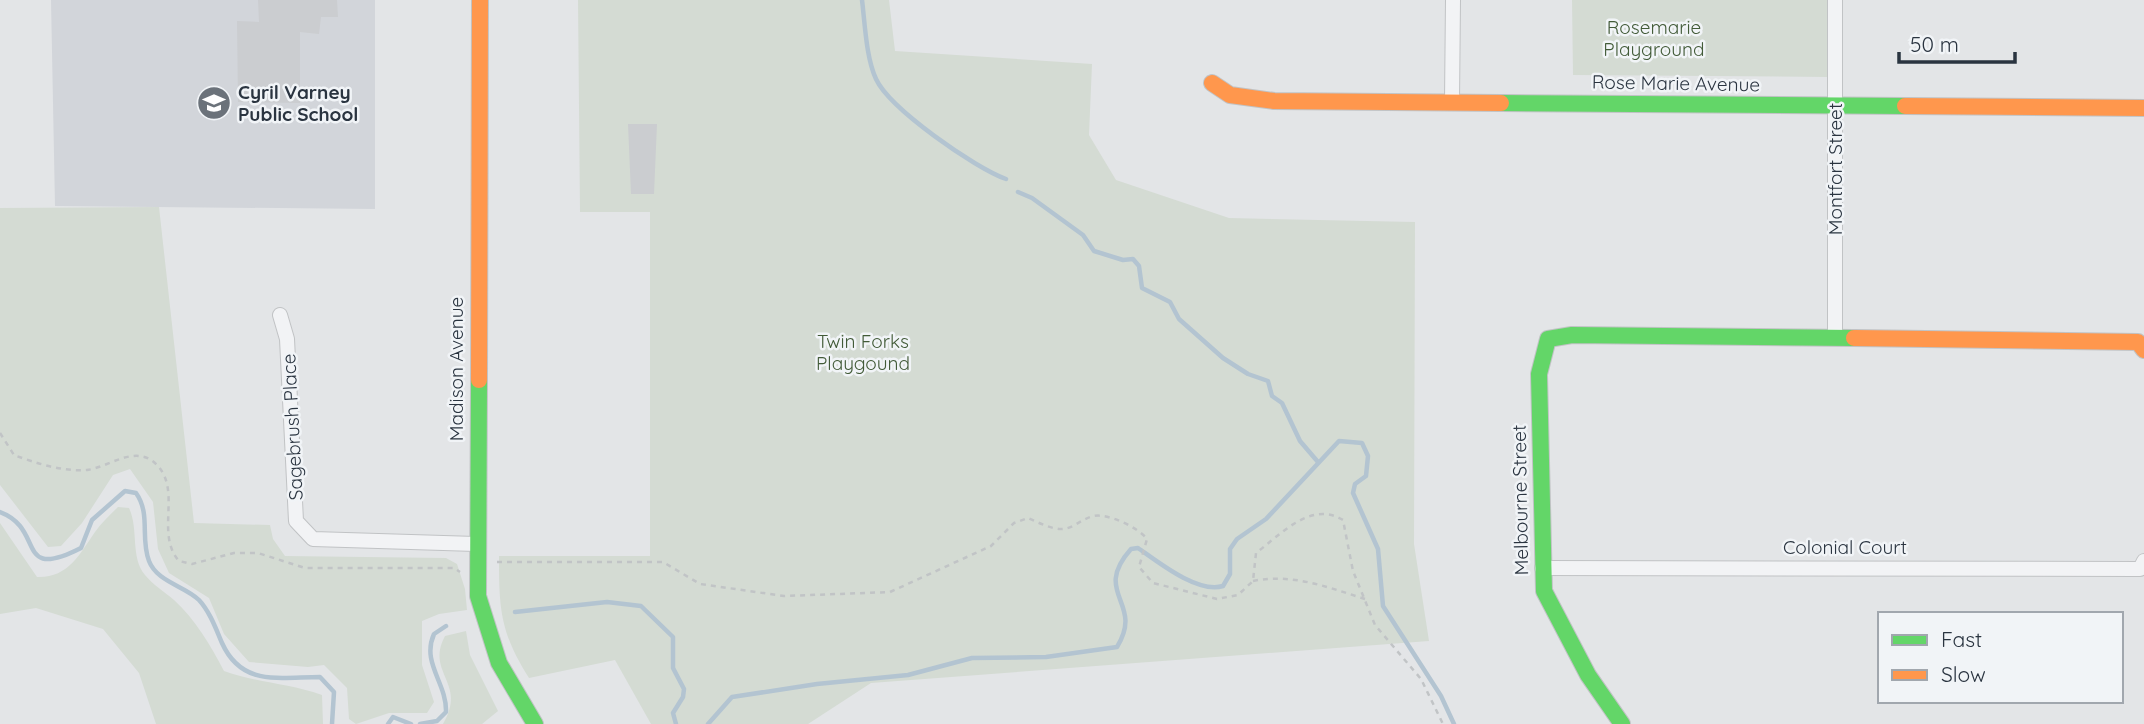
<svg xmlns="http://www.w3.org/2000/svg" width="2144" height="724" viewBox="0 0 2144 724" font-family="Quicksand,sans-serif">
  <rect width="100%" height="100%" fill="#e3e5e7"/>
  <!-- built -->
  <path fill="#d2d5da" d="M51,0H375V209L55,206Z"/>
  <!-- green -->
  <g fill="#d4dbd3">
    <path d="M578,0H889L895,51L1092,64L1089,135L1116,180L1229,218L1415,222L1414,544L1429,641L871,683L808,724H651L615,660L529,678C500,632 499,609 499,556H650V212H580Z"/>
    <path d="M1572,0H1829V77L1573,75Z"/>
    <path d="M159,207L194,523L270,525L273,539L285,556L446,558L457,564L465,589L467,610L439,614L422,621V665L434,702L427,713H389L356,724L349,719L347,688L324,665L308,667L249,662L224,634L209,598L169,573L158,549L153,502L130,469L113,475L82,523L61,546L48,547L0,485V208Z"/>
    <path d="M118,507L129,508C139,529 130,557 145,575C153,585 165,592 174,600C195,619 211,646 224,671C258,683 288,683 322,695L323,724H156L139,673L103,629L36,608L0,614V523L37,577C68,578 79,555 95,532C101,523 110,515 118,507Z"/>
    <path d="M466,631L470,655L498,711L482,724H443C468,683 425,673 445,636Z"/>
  </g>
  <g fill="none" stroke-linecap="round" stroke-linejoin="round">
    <!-- stream -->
    <g stroke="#b3c4d1" stroke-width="4.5">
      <path d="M862,0C865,24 866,57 876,79C890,109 975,168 1006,179"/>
      <path d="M1018,192L1032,198L1083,235L1094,251L1123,260L1133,259L1139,266L1142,288L1170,302L1179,319L1223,358L1248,374L1268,381L1272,396L1282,403L1300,441L1318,462"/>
      <path d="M0,512C46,529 14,582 81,548L92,520L125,491L136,493C151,514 140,538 149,561C157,582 185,586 199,600C210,612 216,629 222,643C242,687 279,677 320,677L334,692L332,724"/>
      <path d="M515,612L607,602L641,606L673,637V668L684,689L683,697L673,713L676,724"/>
      <path d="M388,724L393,717L411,724"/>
      <path d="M420,724L437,721L446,712C447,683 421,663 434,634L446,626"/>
      <path d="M708,724L732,697L817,684L908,675L972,658L1046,657L1117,647C1145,602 1091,594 1131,549L1138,548C1158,562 1198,594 1223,586L1230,574V549L1237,539L1266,519L1339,441L1362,443L1368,456L1366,476L1355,484L1353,493L1378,549L1383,606L1441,696L1454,724"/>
    </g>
  </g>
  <!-- building -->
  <g fill="#cbcdd0">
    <path d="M258,0H337L338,17H321L319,34L300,32V103L238,102L237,21L259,22Z"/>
    <path d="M628,124H657L654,194H631Z"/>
  </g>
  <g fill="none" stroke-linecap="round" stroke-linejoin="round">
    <!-- street casing -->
    <g stroke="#c1c3c5" stroke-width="16">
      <g id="street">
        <path d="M1452,101L1453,0"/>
        <path d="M280,315L287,339L296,521L313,539L476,544"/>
        <path d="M1835,337V0"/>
        <path d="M1542,568L2140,569L2144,561"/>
      </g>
    </g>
    <!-- fast casing -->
    <g stroke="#c1c3c5" stroke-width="18">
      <g id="fast">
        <path d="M1501,103L1905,106"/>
        <path d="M479,380L478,596L499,663L535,724"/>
        <path d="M1622,724L1588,675L1544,591L1539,374L1548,339L1572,335L1854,338"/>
      </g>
    </g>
    <!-- slow casing -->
    <g stroke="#c1c3c5" stroke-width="18">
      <g id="slow">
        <path d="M1212,83L1230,95L1274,101L1501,103"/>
        <path d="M1905,106L2144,108"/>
        <path d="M1854,338L2138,342L2144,350"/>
        <path d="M479,380L480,0"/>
      </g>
    </g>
    <!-- path -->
    <g stroke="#c1c4c6" stroke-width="2.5" stroke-dasharray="5 5" stroke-linecap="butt">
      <path d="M0,433L14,455C35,463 63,472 87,470C110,467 136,443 157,465C182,491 155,534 179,561L192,564L234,553H258L305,568H454L460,572"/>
      <path d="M497,562H663L700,584L784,596L890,592L991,546L1014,523L1028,518C1037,522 1049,528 1059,529C1073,530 1080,519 1094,516C1108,513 1139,528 1147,539L1139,567L1153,583L1217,599L1238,595L1253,581L1256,553C1280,535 1311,500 1343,520L1353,571L1375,625L1421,679L1443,724"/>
      <path d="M1253,581C1292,573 1327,587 1365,599"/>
    </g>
    <!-- street -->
    <use href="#street" stroke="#f2f3f5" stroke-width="14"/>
    <!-- fast -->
    <use href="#fast" stroke="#63d668" stroke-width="16"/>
    <!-- slow -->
    <use href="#slow" stroke="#ff974d" stroke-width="16"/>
  </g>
  <!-- icons -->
  <defs>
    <g id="school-disc" transform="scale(1.75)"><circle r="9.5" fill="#6b727a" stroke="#f1f4f7"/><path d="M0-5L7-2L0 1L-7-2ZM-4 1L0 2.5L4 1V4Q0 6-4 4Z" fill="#fff"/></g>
  </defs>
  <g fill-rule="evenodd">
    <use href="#school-disc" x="214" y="103"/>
  </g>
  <g text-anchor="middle" stroke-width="5" stroke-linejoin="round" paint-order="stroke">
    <!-- park labels -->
    <g font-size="19" fill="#425b38" stroke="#f1f4f7">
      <text x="1654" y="34">Rosemarie<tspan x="1654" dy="22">Playground</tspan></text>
      <text x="863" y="348">Twin Forks<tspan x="863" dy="22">Playgound</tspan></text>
    </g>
    <!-- street labels -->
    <g font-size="19" fill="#2a3440" stroke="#f1f4f7">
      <text transform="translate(1676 83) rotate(1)" y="7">Rose Marie Avenue</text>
      <text transform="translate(1835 169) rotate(-90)" y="7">Montfort Street</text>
      <text transform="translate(456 369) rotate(-90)" y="7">Madison Avenue</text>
      <text transform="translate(292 427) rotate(-93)" y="7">Sagebrush Place</text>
      <text transform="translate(1520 500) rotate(-91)" y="7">Melbourne Street</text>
      <text x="1845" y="554">Colonial Court</text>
    </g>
    <!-- poi labels -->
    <g font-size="19" font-weight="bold" fill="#2a3440" stroke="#f1f4f7" text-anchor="start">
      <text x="238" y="99">Cyril Varney<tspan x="238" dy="22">Public School</tspan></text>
    </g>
  </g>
  <!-- legend -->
  <rect x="1878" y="612" width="245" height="91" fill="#f1f4f7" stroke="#a1a7ae" stroke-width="2"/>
  <rect x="1892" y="635" width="35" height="10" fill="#63d668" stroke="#a1a7ae" stroke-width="2"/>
  <text x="1941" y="647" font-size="21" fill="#2a3440">Fast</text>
  <rect x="1892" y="670" width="35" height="10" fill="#ff974d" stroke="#a1a7ae" stroke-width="2"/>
  <text x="1941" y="682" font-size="21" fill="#2a3440">Slow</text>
  <!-- scale -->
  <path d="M1899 52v10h116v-10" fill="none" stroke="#2a3440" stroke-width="3.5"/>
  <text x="1910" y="52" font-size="21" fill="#2a3440" stroke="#f1f4f7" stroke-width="5" paint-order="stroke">50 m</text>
</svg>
